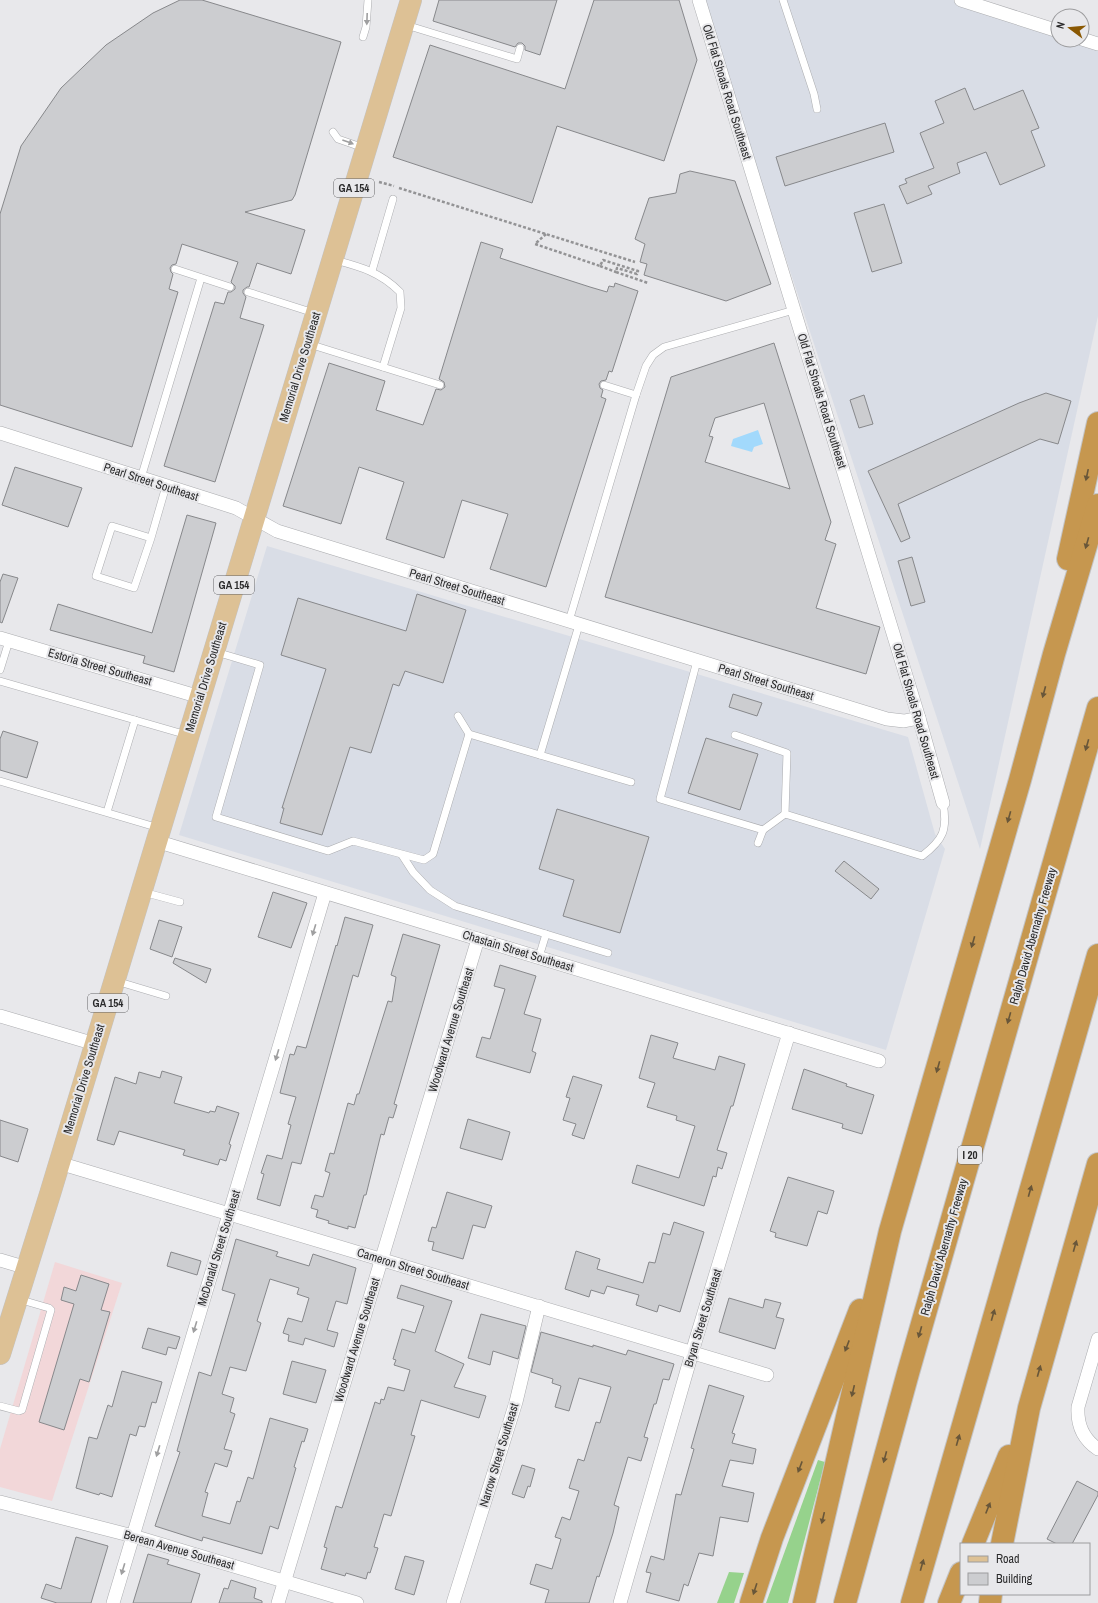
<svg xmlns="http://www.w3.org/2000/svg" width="1098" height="1603" viewBox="0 0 1098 1603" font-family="'Archivo Narrow',sans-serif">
  <rect width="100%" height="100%" fill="#e8e8eb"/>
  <!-- built -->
  <g fill="#d9dde6">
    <path d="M701,0H962L1058,31V40H1082L1098,44V316L980,849Z"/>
    <path d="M267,546L908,737L935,834L945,849L886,1050L179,835Z"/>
  </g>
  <!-- education -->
  <path fill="#f2d7d9" d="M55,1262L122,1283L52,1501L0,1487V1449Z"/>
  <!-- grass -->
  <g fill="#96d28c">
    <path d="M818,1460L825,1462L788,1603H766Z"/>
    <path d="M729,1572L744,1573L734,1603H717Z"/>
  </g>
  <!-- water -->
  <path fill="#a2d9fc" d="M758,430L763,444L754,447L752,452L731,446L733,439Z"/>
  <!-- building -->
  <g fill="#cccdd0" stroke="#87888b" fill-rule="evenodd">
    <path d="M180,0H202L341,42L295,195L292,200L245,212L305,230L291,274L257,263L249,287H247L243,290V293L246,297L240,318L264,325L215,482L164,466L215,302L224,304L228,292H231L235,289V286L231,282L238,262L182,244L176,264L172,265L170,268L171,272L173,274L169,289L178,292L132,447L0,405V214L21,146L61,88L106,45L153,13Z"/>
    <path d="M439,0H557L540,55L525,50V46L522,43H518L515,47L433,21Z"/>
    <path d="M594,0H679L697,60L664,161L557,126L532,203L393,157L430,45L565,89Z"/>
    <path d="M965,88L974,110L1023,90L1039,128L1031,131L1045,166L1000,185L986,152L957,163L960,173L928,186L932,194L907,204L899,186L907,183L905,179L934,168L920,133L944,123L935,101Z"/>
    <path d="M885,123L894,152L785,186L776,157Z"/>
    <path d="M690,171L735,181L771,284L726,301L644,275L647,264L640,262L645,244L635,239L649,198L676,193L680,174Z"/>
    <path d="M884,204L902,263L872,272L854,213Z"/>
    <path d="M481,242L503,249L500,258L590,287L607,292L609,286L614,287L615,283L638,291L612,372L609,371L606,380L601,381L599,384L600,388L603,390L601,397L606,399L546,587L490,569L508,514L462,500L444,558L386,539L404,482L359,467L341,524L283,506L329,363L385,381L376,410L423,425L436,389L441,390L445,387L444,382L439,379Z"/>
    <path d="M774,343L831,522L825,540L836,544L816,608L880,627L866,674L605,597L671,377ZM764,403L790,489L705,462L713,437L709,436L715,418Z"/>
    <path d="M1046,393L1071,401L1058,444L1040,439L898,504L910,538L901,542L868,471L1019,403Z"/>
    <path d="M864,395L873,424L859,428L850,400Z"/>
    <path d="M15,467L82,488L68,527L2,505Z"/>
    <path d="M187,515L216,523L174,672L143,663L145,656L50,630L58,604L152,633Z"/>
    <path d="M912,557L925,602L911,606L898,561Z"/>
    <path d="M3,574L18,578L2,623L0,622V582Z"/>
    <path d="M417,594L466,610L443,683L405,671L399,686L393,684L371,753L350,747L322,835L280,823L284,808H282L326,669L281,655L298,598L406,631Z"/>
    <path d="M733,694L762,703L757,716L729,707Z"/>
    <path d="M3,731L38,742L27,778L0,770V739Z"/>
    <path d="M706,738L758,754L740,810L688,793Z"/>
    <path d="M557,809L649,837L620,933L563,916L574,880L539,869Z"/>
    <path d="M844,861L879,889L871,899L835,871Z"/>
    <path d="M273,892L307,903L291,948L258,937Z"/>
    <path d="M345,917L373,925L358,977L353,975L301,1164L292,1162L280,1206L257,1199L264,1174L261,1173L267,1155L282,1159L291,1125L288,1124L296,1097L280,1093L290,1054L294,1055L297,1046L306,1048L336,945L337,946Z"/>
    <path d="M159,920L182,927L172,957L150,949Z"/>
    <path d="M403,934L440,945L394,1104L397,1105L393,1118L389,1117L384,1135L381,1134L366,1195H364L355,1228L348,1226V1229L328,1223L329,1221L316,1217L318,1210L311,1208L315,1195L323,1197L330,1173L325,1171L330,1153L334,1154L348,1103L354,1105L357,1094H359L388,1001L392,1002L396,977L391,975Z"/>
    <path d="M175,958L211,969L206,983L173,963Z"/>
    <path d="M500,965L536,976L524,1014L541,1019L532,1051L536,1053L530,1073L476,1057L482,1037L490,1039L505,989L494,986Z"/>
    <path d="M651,1035L678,1043L673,1058L715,1070L719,1056L745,1064L733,1106H731L717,1150L727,1153L722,1169L718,1167L716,1177L713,1176L704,1206L632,1183L637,1165L679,1178L695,1126L676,1120L677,1116L647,1107L655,1083L639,1078Z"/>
    <path d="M804,1069L847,1084L846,1086L874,1095L862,1134L842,1128L843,1124L792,1109Z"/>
    <path d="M162,1071L182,1077L174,1103L209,1113L210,1111L215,1112L217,1106L239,1113L229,1144L231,1145L226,1161L220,1159L218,1165L183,1155L185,1150L119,1131L114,1145L97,1140L115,1077L136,1084L139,1072L160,1078Z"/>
    <path d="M573,1076L602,1085L584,1139L572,1135L576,1124L563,1120L570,1098L566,1097Z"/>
    <path d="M468,1119L510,1132L502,1160L460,1148Z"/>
    <path d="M0,1120L28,1129L18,1162L0,1156Z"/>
    <path d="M788,1177L834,1191L827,1214L818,1211L807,1246L775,1237L776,1233L770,1231Z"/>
    <path d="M447,1192L492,1206L485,1228L473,1225L463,1259L432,1250L434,1242L428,1241L432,1227L436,1228Z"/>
    <path d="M674,1222L704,1232L680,1312L659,1305L657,1312L636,1305L639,1295L607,1286L604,1294L591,1290L589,1297L565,1289L576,1251L600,1259L597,1269L643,1283L649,1262L655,1263L663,1233L670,1235Z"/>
    <path d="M236,1239L278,1252L276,1256L309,1266L313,1254L356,1268L347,1304L336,1301L327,1330L338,1333L334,1347L305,1338L303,1345L288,1341L289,1335L283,1333L288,1318L302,1322L309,1298L297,1294L299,1288L270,1279L257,1321L261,1323L246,1371L230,1367L222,1394L234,1398L230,1412L235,1414L224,1449L232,1451L227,1467L215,1463L205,1492L208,1493L202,1516L230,1524L237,1501L240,1502L248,1477L253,1479L270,1418L308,1429L304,1442L302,1441L294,1467L296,1468L278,1529L270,1526L262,1554L203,1537L202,1541L155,1526L180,1452L177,1451L199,1372L211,1376L235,1294L222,1290Z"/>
    <path d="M171,1252L201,1261L197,1275L167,1266Z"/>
    <path d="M81,1275L109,1284L101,1310L110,1312L89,1382L80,1379L64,1430L39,1422L74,1304L61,1300L64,1287L76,1291Z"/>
    <path d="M401,1285L452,1301L435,1351L464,1364L454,1387L486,1396L479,1418L421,1400L411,1435L415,1436L391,1516L384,1514L374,1547L378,1548L370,1573L368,1572L366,1579L346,1573L345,1576L321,1569L327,1548L324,1547L336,1506L342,1508L375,1402L380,1404L381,1399L384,1400L388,1387L404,1391L410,1370L394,1365L396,1360L393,1359L402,1329L415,1333L424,1306L397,1298Z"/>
    <path d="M729,1298L763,1308L765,1299L781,1303L776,1317L784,1319L775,1349L719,1332Z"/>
    <path d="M481,1314L526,1326L518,1359L493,1351L490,1365L468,1358Z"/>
    <path d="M148,1328L180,1337L176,1349L168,1347L166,1355L142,1348Z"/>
    <path d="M541,1332L593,1347V1345L626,1355L628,1350L674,1364L669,1380L663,1379L656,1404H654L644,1437L648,1438L641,1461L628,1457L614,1505L619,1507L613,1533L599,1577L597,1576L589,1603H545L549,1590L530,1584L536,1564L552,1569L561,1539L555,1537L562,1517L570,1520L579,1491L569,1488L578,1459L584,1461L596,1422L600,1423L611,1387L579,1378L569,1411L555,1407L561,1386L552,1383L553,1379L531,1372Z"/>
    <path d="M292,1361L326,1370L316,1403L283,1394Z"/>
    <path d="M122,1371L162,1382L156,1403L152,1402L145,1427L139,1426L136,1436L130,1434L112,1497L100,1493L99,1495L76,1488L89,1437L97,1439L108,1405L112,1407Z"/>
    <path d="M709,1385L744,1396L732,1433L735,1434L732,1443L756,1449L753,1464L730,1460L722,1486L754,1493L748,1522L720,1517L713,1556L699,1553L688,1586L684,1584L679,1601L646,1592L651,1573L646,1572L651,1556L664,1560L676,1494L681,1495L694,1449L691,1448Z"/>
    <path d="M522,1465L535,1469L530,1487L528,1486L524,1498L512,1494Z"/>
    <path d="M1077,1481L1098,1492V1495L1072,1544H1057L1047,1539Z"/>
    <path d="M76,1537L108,1546L91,1603H57L41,1598L46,1584L61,1589Z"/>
    <path d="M148,1554L169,1560L167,1564L200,1574L191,1603H133Z"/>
    <path d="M405,1556L424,1561L414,1595L395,1589Z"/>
    <path d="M231,1580L256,1588L254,1598L262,1601V1603H219L224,1588L228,1589Z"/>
  </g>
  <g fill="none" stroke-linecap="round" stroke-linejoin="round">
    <!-- service casing -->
    <g stroke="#acadb0" stroke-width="8">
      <g id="service">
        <path d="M783,0L814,94L817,109"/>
        <path d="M406,25L517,59L520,48"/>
        <path d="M363,37L366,27L368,0"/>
        <path d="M333,132L338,139L364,148"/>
        <path d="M335,260C361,267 380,272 400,292L401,308L383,367"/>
        <path d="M175,269L230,287"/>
        <path d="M372,271L393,199"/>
        <path d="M248,292L314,313"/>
        <path d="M309,344L440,385"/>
        <path d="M604,385L636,395"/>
        <path d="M141,478L201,278"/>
        <path d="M151,538L112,526L96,576L134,588L151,538L166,486"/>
        <path d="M569,621L636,395L646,366L653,355L664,347L794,310"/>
        <path d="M216,652L260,665L216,817L328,851L353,841L424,860L433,854L469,734"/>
        <path d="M697,661L660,799L763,830L785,814"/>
        <path d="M0,670L9,641"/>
        <path d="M0,681L135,720L107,812"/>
        <path d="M458,716L469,734L631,782"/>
        <path d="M135,720L187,735"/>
        <path d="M735,735L787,753L785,814L922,856C943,840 948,830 943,803"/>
        <path d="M540,755L579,625"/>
        <path d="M0,781L159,828"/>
        <path d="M758,843L763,830"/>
        <path d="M402,855L413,872L430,890L455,906L546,934L539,957"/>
        <path d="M143,892L180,902"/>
        <path d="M546,934L608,953"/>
        <path d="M116,981L166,996"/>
        <path d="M0,1406L19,1411L22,1410L51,1310L49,1308L18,1299"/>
      </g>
    </g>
    <!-- minor casing -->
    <g stroke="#acadb0" stroke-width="14">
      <g id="minor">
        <path d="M699,0L919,718L943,803"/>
        <path d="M961,0L1058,31"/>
        <path d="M1082,39L1098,44"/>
        <path d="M0,433L236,508L277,531L887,719L904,721L919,718"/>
        <path d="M0,638L200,697"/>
        <path d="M156,841L879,1061"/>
        <path d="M0,1016L95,1044"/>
        <path d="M59,1163L767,1375"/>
        <path d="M0,1260L27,1268"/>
        <path d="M1098,1339L1078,1407C1077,1424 1083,1439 1098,1449"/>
        <path d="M0,1502L133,1536L357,1603"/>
        <path d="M113,1603L325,893"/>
        <path d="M278,1603L478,939"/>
        <path d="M453,1603L516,1402L539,1306"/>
        <path d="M620,1603L696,1339L789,1033"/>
      </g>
    </g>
    <!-- primary casing -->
    <g stroke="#c3c3c4" stroke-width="22">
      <path id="primary" d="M0,1354L50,1194L411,0"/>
    </g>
    <!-- motorway casing -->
    <g stroke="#c3c3c4" stroke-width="24">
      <g id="motorway">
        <path d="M1068,559L1098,423"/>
        <path d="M973,1544L1009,1456"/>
        <path d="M1002,1544L1029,1408L1098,1164"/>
        <path d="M751,1603L772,1538L860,1310"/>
        <path d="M804,1603L890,1231L1020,780L1054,654L1098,505"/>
        <path d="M845,1603L908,1373L1098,708"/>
        <path d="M912,1603L1098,955"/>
        <path d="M949,1603L961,1573"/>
        <path d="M990,1603L991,1594"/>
      </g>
    </g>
    <!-- path -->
    <g stroke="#939395" stroke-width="2.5" stroke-dasharray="3 2" stroke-linecap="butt">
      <path d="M379,182L394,186"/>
      <path d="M399,188L635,262"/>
      <path d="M546,234L535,244L600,266L603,260L638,271L637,274L617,268L616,272L648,283"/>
      <path d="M600,266L616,272"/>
    </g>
    <!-- service -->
    <use href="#service" stroke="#fff" stroke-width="7"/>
    <!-- minor -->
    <use href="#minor" stroke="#fff" stroke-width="13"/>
    <!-- primary -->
    <use href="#primary" stroke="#ddc195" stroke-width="21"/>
    <!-- motorway -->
    <use href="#motorway" stroke="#c6974f" stroke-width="22"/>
  </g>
  <!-- one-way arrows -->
  <defs><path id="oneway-solid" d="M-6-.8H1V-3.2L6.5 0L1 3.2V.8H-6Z"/></defs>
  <g fill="#9f9fa0">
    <use href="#oneway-solid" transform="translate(367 19) rotate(92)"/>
    <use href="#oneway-solid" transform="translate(348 142) rotate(20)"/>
    <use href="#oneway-solid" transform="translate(314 930) rotate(107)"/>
    <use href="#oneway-solid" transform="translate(277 1055) rotate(107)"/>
    <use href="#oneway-solid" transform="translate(195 1327) rotate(107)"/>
    <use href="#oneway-solid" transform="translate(158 1451) rotate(107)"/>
    <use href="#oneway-solid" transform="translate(123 1569) rotate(107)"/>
  </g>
  <g fill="#685639">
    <use href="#oneway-solid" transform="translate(1087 475) rotate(102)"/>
    <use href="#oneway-solid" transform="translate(1087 543) rotate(106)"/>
    <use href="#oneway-solid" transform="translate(1044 692) rotate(105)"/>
    <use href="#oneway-solid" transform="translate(1087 745) rotate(106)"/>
    <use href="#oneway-solid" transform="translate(1009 817) rotate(106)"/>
    <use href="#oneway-solid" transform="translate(973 942) rotate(106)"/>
    <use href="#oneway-solid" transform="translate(1009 1018) rotate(106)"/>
    <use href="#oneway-solid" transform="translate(938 1067) rotate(106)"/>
    <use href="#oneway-solid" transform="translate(1030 1191) rotate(-74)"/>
    <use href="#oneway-solid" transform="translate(1075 1246) rotate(-74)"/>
    <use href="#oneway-solid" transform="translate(993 1315) rotate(-74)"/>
    <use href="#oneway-solid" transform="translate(920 1332) rotate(106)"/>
    <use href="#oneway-solid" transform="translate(847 1346) rotate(111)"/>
    <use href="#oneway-solid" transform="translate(1039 1371) rotate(-74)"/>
    <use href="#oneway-solid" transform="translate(853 1391) rotate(103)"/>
    <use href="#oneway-solid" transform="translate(958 1440) rotate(-74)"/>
    <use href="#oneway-solid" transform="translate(885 1457) rotate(105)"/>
    <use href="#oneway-solid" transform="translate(800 1467) rotate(111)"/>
    <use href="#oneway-solid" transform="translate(988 1508) rotate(-68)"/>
    <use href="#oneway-solid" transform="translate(823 1518) rotate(103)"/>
    <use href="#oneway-solid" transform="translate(922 1565) rotate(-74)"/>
    <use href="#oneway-solid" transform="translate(755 1589) rotate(108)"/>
  </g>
  <g text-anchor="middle" stroke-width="4" stroke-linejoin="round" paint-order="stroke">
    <!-- shield labels -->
    <g fill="#e8e8eb" stroke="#636365" stroke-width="1">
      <rect x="334" y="179" width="40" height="18" rx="3"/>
      <rect x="214" y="576" width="40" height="18" rx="3"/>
      <rect x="88" y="994" width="40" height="18" rx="3"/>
      <rect x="958" y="1146" width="24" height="18" rx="3"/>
    </g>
    <g font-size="11" font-weight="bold" fill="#2a2a2b">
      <text x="354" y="192">GA 154</text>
      <text x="234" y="589">GA 154</text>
      <text x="108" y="1007">GA 154</text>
      <text x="970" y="1159">I 20</text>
    </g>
    <!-- street labels -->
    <g font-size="12" fill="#2a2a2b" stroke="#e8e8eb">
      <text transform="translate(727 92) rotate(73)" y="4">Old Flat Shoals Road Southeast</text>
      <text transform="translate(300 367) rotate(-73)" y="4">Memorial Drive Southeast</text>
      <text transform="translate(822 401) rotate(73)" y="4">Old Flat Shoals Road Southeast</text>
      <text transform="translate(151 482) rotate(18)" y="4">Pearl Street Southeast</text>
      <text transform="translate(457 587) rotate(17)" y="4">Pearl Street Southeast</text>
      <text transform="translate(100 667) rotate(16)" y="4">Estoria Street Southeast</text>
      <text transform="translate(206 677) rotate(-73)" y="4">Memorial Drive Southeast</text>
      <text transform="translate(766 682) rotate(17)" y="4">Pearl Street Southeast</text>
      <text transform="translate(916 711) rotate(74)" y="4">Old Flat Shoals Road Southeast</text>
      <text transform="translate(1033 936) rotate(-74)" y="4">Ralph David Abernathy Freeway</text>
      <text transform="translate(518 951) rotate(17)" y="4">Chastain Street Southeast</text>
      <text transform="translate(451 1030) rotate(-73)" y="4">Woodward Avenue Southeast</text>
      <text transform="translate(84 1079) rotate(-73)" y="4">Memorial Drive Southeast</text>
      <text transform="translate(944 1247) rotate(-74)" y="4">Ralph David Abernathy Freeway</text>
      <text transform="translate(219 1248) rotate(-73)" y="4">McDonald Street Southeast</text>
      <text transform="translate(413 1269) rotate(17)" y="4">Cameron Street Southeast</text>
      <text transform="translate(703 1318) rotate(-73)" y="4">Bryan Street Southeast</text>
      <text transform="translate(357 1340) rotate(-73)" y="4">Woodward Avenue Southeast</text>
      <text transform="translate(499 1455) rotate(-73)" y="4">Narrow Street Southeast</text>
      <text transform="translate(179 1550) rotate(16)" y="4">Berean Avenue Southeast</text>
    </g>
  </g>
  <!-- legend -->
  <rect x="960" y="1543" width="130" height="52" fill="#e8e8eb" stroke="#9c9c9e"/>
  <rect x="968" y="1556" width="20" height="6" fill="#ddc195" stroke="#9c9c9e"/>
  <text x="996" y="1563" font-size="12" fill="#2a2a2b">Road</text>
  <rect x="968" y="1573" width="20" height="12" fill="#cccdd0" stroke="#9c9c9e"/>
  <text x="996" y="1583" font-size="12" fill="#2a2a2b">Building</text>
  <!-- north arrow -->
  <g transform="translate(1070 28) rotate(286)"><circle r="19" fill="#e8e8eb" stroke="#9c9c9e"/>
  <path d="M0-3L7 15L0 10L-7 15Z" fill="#8a5802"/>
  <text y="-6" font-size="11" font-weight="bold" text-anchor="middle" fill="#2a2a2b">N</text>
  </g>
</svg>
